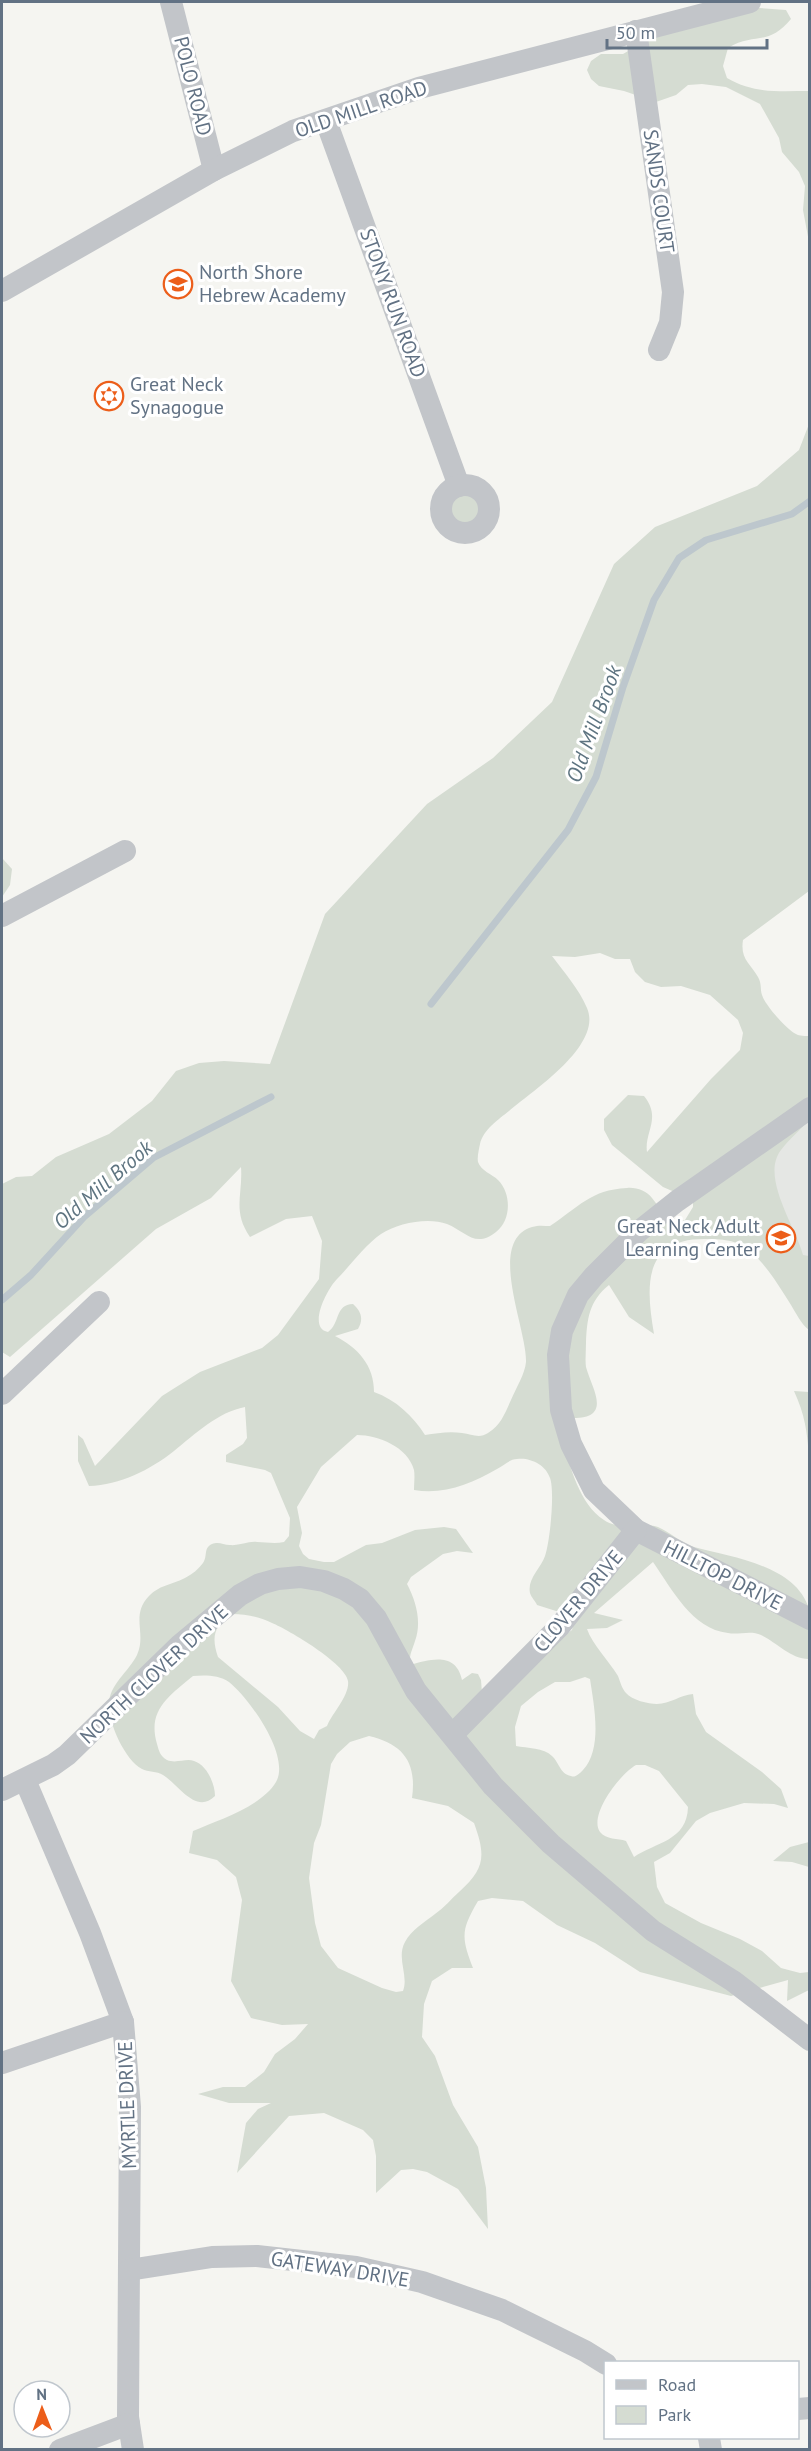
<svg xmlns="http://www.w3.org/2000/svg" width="811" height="2451" viewBox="0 0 811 2451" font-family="'PT Sans',sans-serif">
  <rect width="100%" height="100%" fill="#f5f5f1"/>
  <!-- built -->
  <path fill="#e5e7e4" d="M809,1111V1289L700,1189Z"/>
  <!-- green -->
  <g fill="#d5dcd2" fill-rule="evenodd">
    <path d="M759,8L786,10L791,19C768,47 754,32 728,48L723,66L727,78C754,94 780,91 809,91V242L803,210L805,186L799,172L782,152L779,138L760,104L726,87L702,84L688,85L676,95L656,102L624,91L599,86L591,79L587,70L591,61L601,54H623L654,36Z"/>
    <path d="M809,424V891L743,940C740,959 750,963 758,977C762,984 760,989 762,995C765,1005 787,1030 796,1034C799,1036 806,1036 809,1036V1119C801,1130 789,1139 781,1150C760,1177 796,1227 803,1255L809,1256V1330C801,1324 796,1313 791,1305C779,1286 766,1264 749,1250C739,1240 719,1239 706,1239C642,1238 646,1287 654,1334L629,1317L609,1285C589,1301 587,1319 586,1343C586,1351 585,1360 586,1367C592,1389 613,1418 573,1418L562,1441C571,1467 579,1504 604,1520C620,1531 641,1522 658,1527C670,1532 681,1543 694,1547C731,1557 796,1565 809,1609C811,1623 809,1644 810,1659C792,1660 776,1642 761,1635C751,1630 739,1635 728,1633C692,1629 672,1589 653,1562L594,1613L623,1620L607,1628L587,1629C592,1644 609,1661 618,1676C620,1681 622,1689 626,1693C632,1700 648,1704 657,1704C670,1704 680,1695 693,1694L696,1714L706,1732L762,1772L781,1789L788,1808L774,1804L744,1803L710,1813L696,1821L670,1853L654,1862L657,1887L665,1903L701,1923L740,1939L762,1951L781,1968L800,1973L809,1972V1990L787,2001L788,1980L731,1996L640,1972L595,1943L557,1925L523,1901L492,1898L478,1901C461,1930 461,1937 473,1968H452L432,1981L424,2004L422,2037L435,2056L453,2105L478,2147L486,2188L488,2229L458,2189L427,2172L413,2169L401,2170L376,2193V2156L373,2140L363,2130L324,2113L289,2116L237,2173L246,2123L258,2109L271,2103H229L198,2094L223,2087H245L264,2072L275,2054L295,2039L308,2024L282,2025L251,2018L231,1981L242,1900L236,1877L217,1860L189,1853L193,1831C218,1820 261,1807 276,1782C291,1756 249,1698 229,1682C219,1675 205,1675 193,1676C169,1696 147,1710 157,1744C159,1751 160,1756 167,1760C176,1764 186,1758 194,1761C207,1765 215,1784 215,1796C196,1815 179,1785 163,1775C157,1771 148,1772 142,1769C125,1760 109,1724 109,1706C108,1685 128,1673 137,1655C147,1633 130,1616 149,1596C160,1584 177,1584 190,1575C194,1573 200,1567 203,1563C208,1556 203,1548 212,1544C219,1541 223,1545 230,1545C239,1546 248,1541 257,1542C266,1542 274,1544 284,1542L289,1536L290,1518L271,1473L265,1470L226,1462V1455L243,1444L247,1438L245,1407C218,1412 195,1434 174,1451C150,1470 120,1485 89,1486L78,1461V1435L83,1439L95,1466L162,1396L200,1372L262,1348L278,1335L319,1279L322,1241L312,1216L286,1219L250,1237C232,1211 243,1195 241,1167L211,1198L156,1229L10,1357L2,1352V1184L16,1177L32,1176L56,1157L109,1134L152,1101L176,1071L199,1063L224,1061L270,1064L325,914L427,804L493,758L552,702L614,564L655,527L757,486L799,450ZM600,953L615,959H630L635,972L645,982L661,987L681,986L710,995L738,1020L743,1033L740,1050L711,1079L647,1152C644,1132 662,1118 644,1096L628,1095L604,1119V1130L612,1145L663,1187L693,1200V1207L685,1220L668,1221C662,1214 658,1205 652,1198C647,1191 636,1187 627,1188C590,1190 579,1207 550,1226C544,1226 539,1225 532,1227C486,1241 527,1328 526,1362C525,1374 516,1388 511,1400C505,1413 501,1425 488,1433C479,1439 472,1434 462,1433C450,1431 437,1433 425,1435C413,1416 396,1400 374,1392C374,1365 358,1348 335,1336L358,1329C364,1319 361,1311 353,1304C335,1304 340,1324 328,1332C307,1328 327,1289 337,1279C350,1266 366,1244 381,1234C398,1223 428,1217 447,1224C465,1231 475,1249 496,1232C511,1221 512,1194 498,1180C492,1174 481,1171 478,1162C477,1157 479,1149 480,1144C483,1130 499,1119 509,1111C534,1090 603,1045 587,1008C579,989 564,972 552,956L575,957ZM357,1435C378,1435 408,1447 414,1470C415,1476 414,1484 414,1490C444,1495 471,1484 497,1469C503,1466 510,1459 517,1459C530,1457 546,1465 550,1478C555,1491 550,1542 545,1556C541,1568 527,1579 530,1593C531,1597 536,1602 537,1605L556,1611L577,1612L572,1630L482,1693L481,1680L478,1674L472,1673L462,1680C456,1652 431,1659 410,1665C409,1655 412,1651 415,1641C422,1622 416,1601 407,1584L411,1577L443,1554L457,1551L473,1553L456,1529L444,1527L415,1530L382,1543L366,1545L334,1562H324L309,1559L303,1554L299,1546L302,1533L297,1507L321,1467ZM232,1614C246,1614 260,1617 272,1623C289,1630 346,1664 348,1681C350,1695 333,1712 327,1726L319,1730L314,1739L300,1731L278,1707L218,1657C211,1637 214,1625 232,1614ZM585,1677L590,1679C594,1706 603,1748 583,1770C579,1774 575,1778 571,1776C560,1774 559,1762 552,1756C544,1748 527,1748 516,1746L515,1727L521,1706L538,1692L555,1682H570ZM369,1736C403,1744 417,1762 412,1798L448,1806L474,1823C486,1856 485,1869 459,1892C451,1899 444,1908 435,1914C425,1922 411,1930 405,1942C396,1958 409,1975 403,1991L396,1992L382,1988L338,1968L321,1946L315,1923L309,1878L314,1843L321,1825L331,1764L337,1754L350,1742ZM636,1765H645L659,1771L688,1807C687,1841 656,1842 634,1857L626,1841C618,1838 606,1840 600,1832C588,1815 621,1773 636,1765Z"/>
    <circle cx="465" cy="509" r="19"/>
    <path d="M2,858L12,869L10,885L2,897Z"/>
    <path d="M794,1391L809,1392V1456C807,1431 805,1415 794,1391Z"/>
    <path d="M809,1842V1867L792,1862L773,1861L790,1847Z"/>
  </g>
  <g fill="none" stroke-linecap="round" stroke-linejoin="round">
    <!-- stream -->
    <g stroke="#bdc7cd" stroke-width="7">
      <path d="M431,1004L568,830L596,777L623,687L654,600L679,558L706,540L792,514L810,501"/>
      <path d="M2,1300L31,1275L85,1216L153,1158L271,1097"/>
    </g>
    <!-- minor -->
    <g stroke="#c2c5c9" stroke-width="22">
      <path d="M171,2L214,170"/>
      <path d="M636,31L673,292L670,323L659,350"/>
      <path d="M326,121L459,486"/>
      <path d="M2,291L214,170L293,131L419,88L750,2"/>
      <circle cx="465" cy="509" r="24"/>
      <path d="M2,916L125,851"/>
      <path d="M810,1108L677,1201L638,1232L594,1276L578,1295L562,1331L558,1355L561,1410L571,1444L594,1490L636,1530L810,1619"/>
      <path d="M2,1394L99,1302"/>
      <path d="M453,1734L560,1626L636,1530"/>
      <path d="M25,1780L90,1933L123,2022L130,2107L128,2417L133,2450"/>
      <path d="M2,1790L53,1765L67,1755L180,1645L240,1595L260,1584L278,1579L300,1577L324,1581L344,1589L360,1599L376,1618L416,1691L493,1786L551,1844L653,1931L733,1981L810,2040"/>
      <path d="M2,2063L123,2022"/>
      <path d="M129,2270L212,2257L257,2256L356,2267L422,2282L502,2310L585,2351L606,2364"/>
      <path d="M798,2409L810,2408"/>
      <path d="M709,2438L711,2450"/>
      <path d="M60,2450L129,2424"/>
    </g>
  </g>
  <!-- icons -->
  <defs>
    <g id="school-ring" transform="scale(1.5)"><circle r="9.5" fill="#fff" stroke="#ec5e1a" stroke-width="1.5"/><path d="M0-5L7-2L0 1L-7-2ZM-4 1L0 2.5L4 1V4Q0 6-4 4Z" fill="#ec5e1a"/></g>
    <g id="synagogue-ring" transform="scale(1.5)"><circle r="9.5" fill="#fff" stroke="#ec5e1a" stroke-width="1.5"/><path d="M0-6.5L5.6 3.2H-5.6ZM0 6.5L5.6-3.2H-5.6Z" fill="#ec5e1a"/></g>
  </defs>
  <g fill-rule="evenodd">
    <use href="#school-ring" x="178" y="284"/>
    <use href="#synagogue-ring" x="109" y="396"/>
    <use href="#school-ring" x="781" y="1238"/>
  </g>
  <g text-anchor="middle" stroke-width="6" stroke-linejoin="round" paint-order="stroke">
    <!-- street labels -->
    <g font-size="20" fill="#627284" stroke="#fff">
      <text transform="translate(193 86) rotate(76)" y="7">POLO ROAD</text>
      <text transform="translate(361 109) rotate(-19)" y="7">OLD MILL ROAD</text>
      <text transform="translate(659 191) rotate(82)" y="7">SANDS COURT</text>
      <text transform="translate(393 303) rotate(70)" y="7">STONY RUN ROAD</text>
      <text transform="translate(723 1575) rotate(27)" y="7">HILLTOP DRIVE</text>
      <text transform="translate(578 1601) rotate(-50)" y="7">CLOVER DRIVE</text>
      <text transform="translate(154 1674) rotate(-43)" y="7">NORTH CLOVER DRIVE</text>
      <text transform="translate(127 2105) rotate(-92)" y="7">MYRTLE DRIVE</text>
      <text transform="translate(340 2269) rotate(9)" y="7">GATEWAY DRIVE</text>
    </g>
    <!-- poi labels -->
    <g font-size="20" fill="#627284" stroke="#fff" text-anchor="start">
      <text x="199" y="279">North Shore<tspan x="199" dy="23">Hebrew Academy</tspan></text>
      <text x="130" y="391">Great Neck<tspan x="130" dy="23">Synagogue</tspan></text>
      <text x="760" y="1233" text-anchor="end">Great Neck Adult<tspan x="760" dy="23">Learning Center</tspan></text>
    </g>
    <!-- water labels -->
    <g font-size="21" font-style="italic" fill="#5e7481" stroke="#fff">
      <text transform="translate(594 724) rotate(-70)" y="7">Old Mill Brook</text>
      <text transform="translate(103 1185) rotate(-41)" y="7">Old Mill Brook</text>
    </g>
  </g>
  <!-- border -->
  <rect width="811" height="2451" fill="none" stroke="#627284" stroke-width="6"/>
  <!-- legend -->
  <rect x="604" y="2361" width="195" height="78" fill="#ffffff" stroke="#c0c7ce" stroke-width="1.5"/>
  <rect x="616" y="2380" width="30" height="9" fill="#c2c5c9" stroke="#c0c7ce" stroke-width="1.5"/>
  <text x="658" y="2391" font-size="18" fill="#627284">Road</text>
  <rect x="616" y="2406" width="30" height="18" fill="#d5dcd2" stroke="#c0c7ce" stroke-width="1.5"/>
  <text x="658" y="2421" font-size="18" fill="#627284">Park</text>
  <!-- north arrow -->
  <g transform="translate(42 2409) rotate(359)"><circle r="28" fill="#ffffff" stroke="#c0c7ce" stroke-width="1.5"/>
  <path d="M0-4.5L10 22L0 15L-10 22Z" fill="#ec5e1a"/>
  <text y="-9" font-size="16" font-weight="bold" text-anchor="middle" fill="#627284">N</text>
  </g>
  <!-- scale -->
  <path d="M607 39v9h160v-9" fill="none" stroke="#627284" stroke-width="3"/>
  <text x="616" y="39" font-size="18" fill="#627284" stroke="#ffffff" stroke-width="4.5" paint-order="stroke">50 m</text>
</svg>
